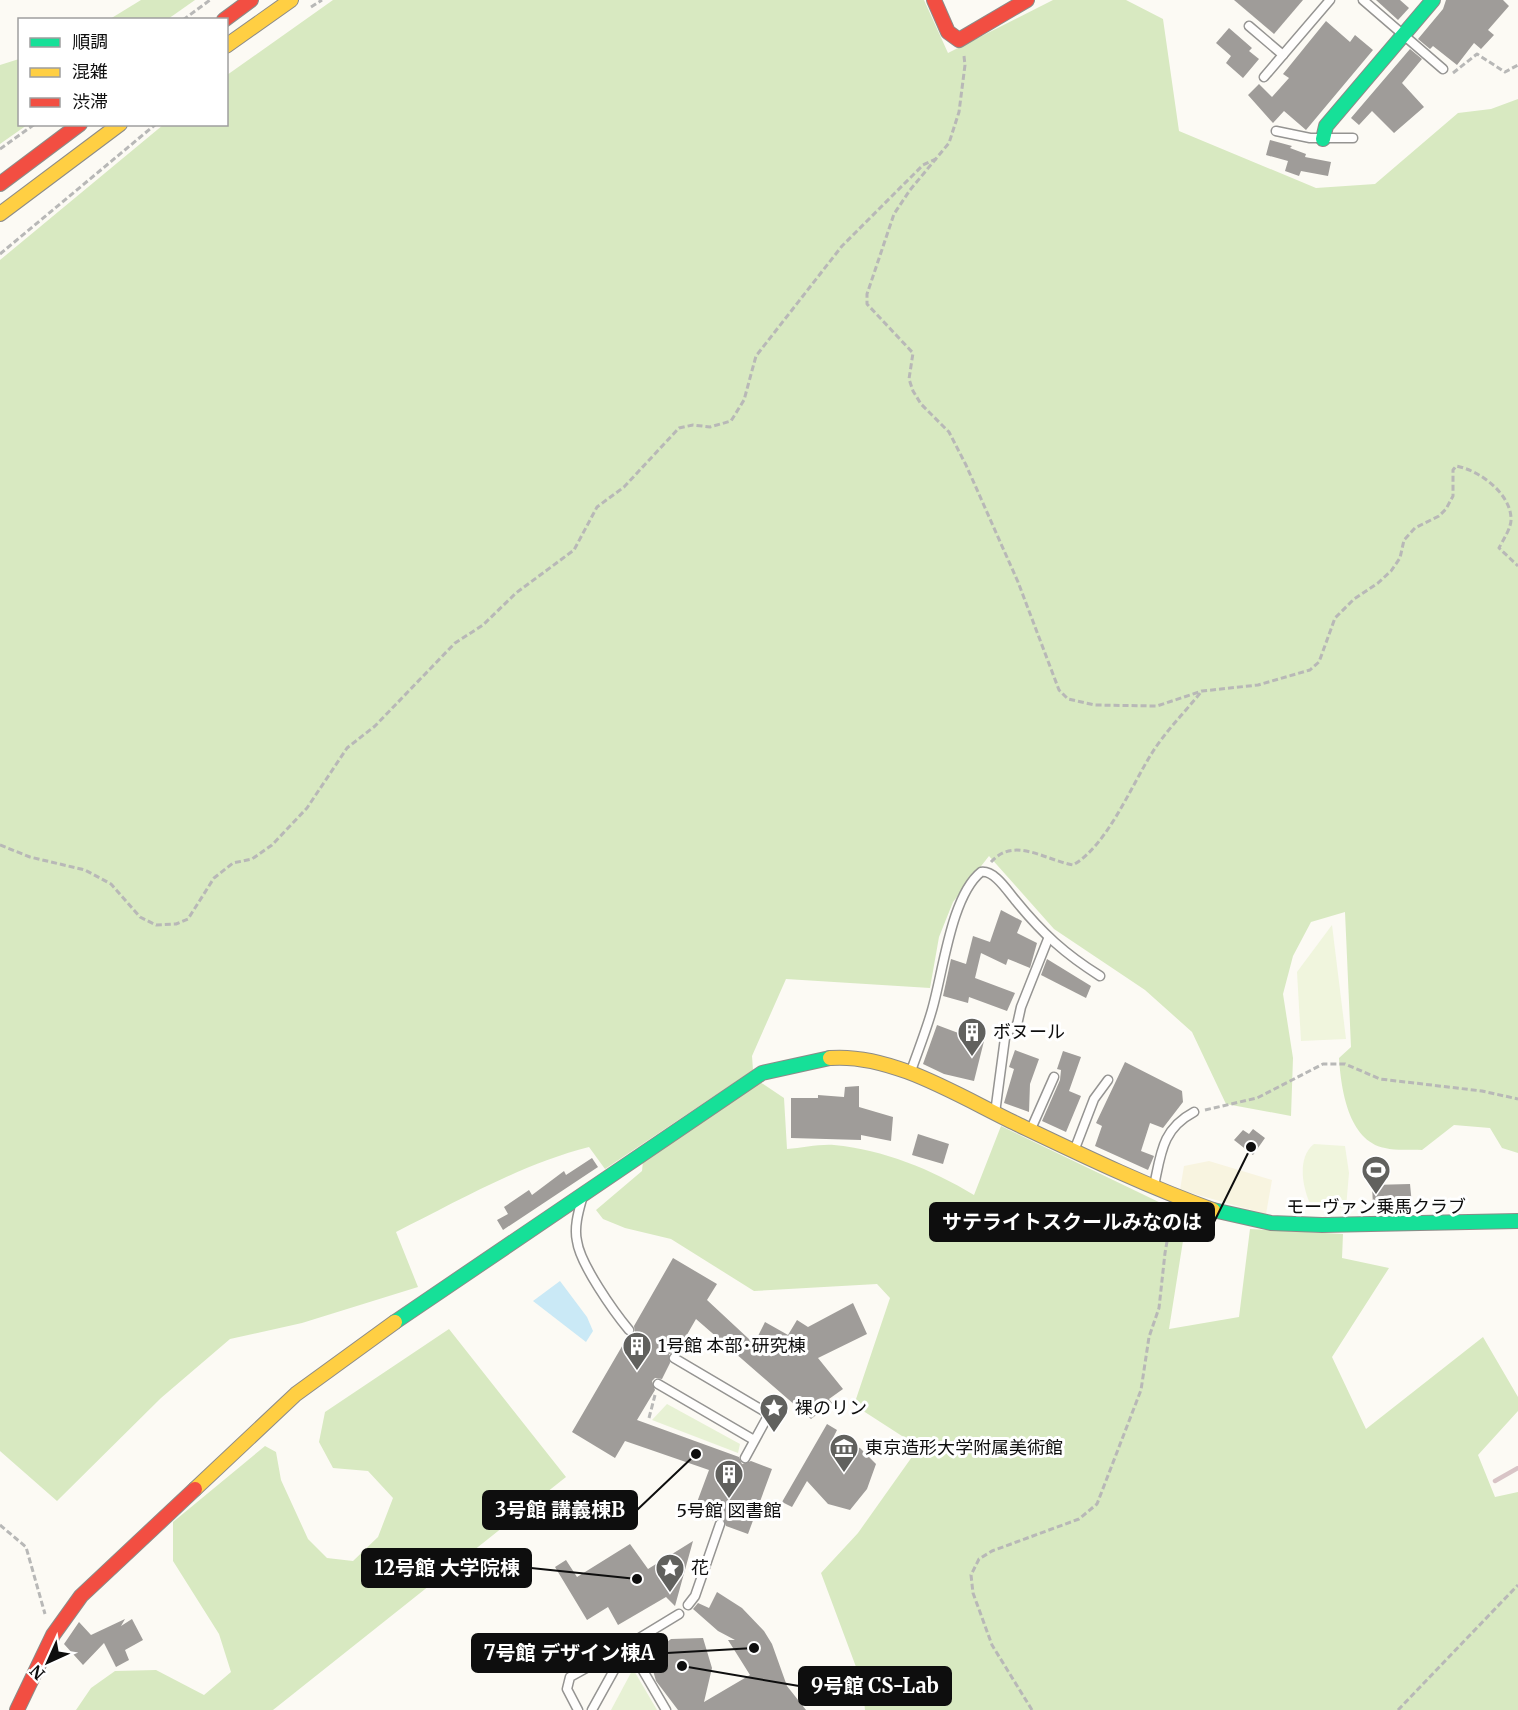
<svg xmlns="http://www.w3.org/2000/svg" width="1518" height="1710" viewBox="0 0 1518 1710" font-family="Merriweather,'Noto Sans JP',serif">
  <rect width="100%" height="100%" fill="#fcfaf4"/>
  <!-- farmland -->
  <path fill="#f8f4e0" d="M1209,1161L1272,1180L1266,1214L1180,1190L1184,1166Z"/>
  <!-- green -->
  <g fill="#e7f1d4">
    <path d="M667,1404L740,1444L738,1453L652,1420Z"/>
    <path d="M633,1669L657,1710H611Z"/>
  </g>
  <!-- forest -->
  <g fill="#d8e9c1">
    <path d="M141,0H195L168,19H110Z"/>
    <path d="M333,0H924L948,53L1053,0H1126L1163,19L1179,131L1316,188L1375,184L1458,113L1491,109L1518,99V1153L1502,1148L1490,1128L1454,1125L1422,1150C1410,1149 1397,1151 1385,1148C1348,1141 1341,1088 1339,1058L1351,1047L1345,912L1311,922L1293,956L1283,994L1293,1058L1291,1116L1226,1104L1192,1032L1145,990L1054,929L989,856L953,902L939,937L930,988L786,979L752,1056L753,1070L605,1169L589,1147C522,1164 458,1201 396,1232L418,1287L302,1323L230,1339L161,1398L57,1501L0,1451V260L163,125L226,124L227,75Z"/>
    <path d="M19,59L20,124L27,125L0,144V65Z"/>
    <path d="M760,1082L784,1098L787,1149C802,1148 819,1144 834,1145C884,1150 931,1169 974,1195L1001,1126L1165,1205L1186,1222L1169,1329L1239,1317L1250,1229L1343,1234L1342,1258L1389,1268L1332,1357L1366,1429L1483,1337L1518,1397V1411L1478,1455L1495,1497L1518,1492V1710H865L862,1683L821,1573L858,1533L919,1447L854,1405L890,1298L877,1284L754,1291L671,1239L625,1228L603,1219L596,1210L642,1171L643,1161Z"/>
    <path d="M449,1329L566,1477L273,1710H76L91,1688L115,1671L156,1670L204,1695L231,1672L219,1634L173,1561V1522L265,1446L276,1452L281,1480L308,1539L327,1558L353,1561L378,1537L393,1498L368,1471L333,1468L319,1442L325,1412Z"/>
  </g>
  <!-- pitch -->
  <g fill="#f0f5dd">
    <path d="M1332,925L1346,1039L1301,1041L1297,972Z"/>
    <path d="M1314,1144L1345,1146L1349,1173L1346,1208L1311,1206C1303,1189 1296,1158 1314,1144Z"/>
  </g>
  <!-- water -->
  <path fill="#cae9f6" d="M560,1281L587,1317L593,1331L586,1342L533,1301Z"/>
  <!-- building -->
  <g fill="#9f9c99">
    <path d="M1234,0H1303L1274,34Z"/>
    <path d="M1376,0H1400L1409,8L1398,20Z"/>
    <path d="M1446,0H1503L1509,6L1488,30L1494,35L1481,49L1474,43L1457,65L1433,46L1430,49L1418,39L1443,9Z"/>
    <path d="M1326,21L1350,42L1355,35L1373,50L1306,130L1284,111L1273,123L1248,95L1259,84L1272,97L1289,78L1283,74Z"/>
    <path d="M1229,28L1252,48L1249,51L1259,59L1243,78L1226,63L1231,56L1216,43Z"/>
    <path d="M1410,49L1422,59L1402,83L1424,107L1394,133L1372,111L1359,125L1351,118Z"/>
    <path d="M1270,140L1292,146L1290,148L1306,154L1305,157L1331,162L1328,176L1301,171L1299,176L1285,171L1288,161L1266,155Z"/>
    <path d="M1001,910L1022,921L1017,933L1037,943L1030,968L1008,959L1006,965L981,953L975,978L1015,993L1007,1011L969,997L968,1003L943,996L951,959L966,964L973,936L990,942Z"/>
    <path d="M1047,959L1091,986L1086,998L1041,975Z"/>
    <path d="M937,1025L969,1037L970,1034L985,1037L974,1081L944,1074L923,1064Z"/>
    <path d="M1015,1050L1039,1059L1030,1084L1029,1112L1004,1103L1014,1069L1009,1067Z"/>
    <path d="M1063,1051L1081,1057L1069,1091L1081,1096L1066,1132L1042,1121L1060,1080L1061,1070L1057,1069Z"/>
    <path d="M1125,1062L1182,1091L1183,1102L1163,1128L1150,1123L1141,1151L1154,1156L1148,1170L1095,1146L1102,1126L1096,1123Z"/>
    <path d="M859,1086V1107L893,1117L891,1141L861,1135V1140L791,1138V1098H818V1095L844,1097L845,1087Z"/>
    <path d="M1253,1129L1265,1138L1253,1155L1234,1140L1243,1130L1249,1134Z"/>
    <path d="M918,1134L949,1144L943,1164L912,1155Z"/>
    <path d="M592,1158L598,1167L503,1230L497,1220L508,1214L504,1207L529,1190L532,1195L564,1171L566,1175Z"/>
    <path d="M1410,1184L1412,1205L1373,1206L1372,1185Z"/>
    <path d="M673,1258L717,1284L707,1300L750,1340L753,1335L757,1338L765,1322L788,1335L797,1320L808,1327L853,1303L867,1334L818,1358L843,1389L829,1399L832,1403L811,1419L696,1319L677,1352L669,1354L670,1363L662,1379L655,1378L652,1381L655,1390L637,1420L739,1457L742,1464L751,1461L772,1469L748,1534L726,1526L723,1518L714,1521L693,1513L709,1470L625,1441L615,1458L572,1432L628,1336L635,1333L634,1326Z"/>
    <path d="M827,1424L837,1430L832,1440L860,1448L876,1464L867,1489L850,1510L828,1504L807,1481L792,1507L782,1502Z"/>
    <path d="M693,1541L675,1606L666,1597L618,1625L608,1607L587,1620L555,1567L566,1560L577,1577L630,1544L648,1569Z"/>
    <path d="M717,1592L742,1608L764,1631L772,1644L787,1686L806,1710H678L656,1681L652,1667L658,1649L671,1639L703,1638L712,1668L704,1702L750,1675L728,1640H735L718,1631L693,1609L698,1603L709,1608Z"/>
    <path d="M125,1619L121,1626L132,1619L143,1640L125,1650L129,1660L116,1667L104,1643L83,1665L64,1644L79,1622L91,1635Z"/>
  </g>
  <g fill="none" stroke-linecap="round" stroke-linejoin="round">
    <!-- lane casing -->
    <g stroke="#959492" stroke-width="11">
      <g id="lane">
        <path d="M1363,0L1443,69"/>
        <path d="M1249,26L1283,55"/>
        <path d="M1264,77L1330,0"/>
        <path d="M1276,131L1310,138H1353"/>
        <path d="M911,1071C918,1051 926,1031 932,1010C943,973 951,896 981,872C995,870 1008,892 1016,901C1042,933 1065,954 1100,976"/>
        <path d="M995,1113L1005,1038L1009,1030L1017,1025L1021,1007L1048,939"/>
        <path d="M1031,1129L1054,1077"/>
        <path d="M1074,1151L1094,1099L1108,1080"/>
        <path d="M1154,1186C1161,1153 1162,1129 1194,1112"/>
        <path d="M582,1199C578,1213 574,1228 577,1241C580,1264 614,1312 629,1330"/>
        <path d="M674,1358L769,1414L745,1458"/>
        <path d="M658,1384L754,1440"/>
        <path d="M688,1605L695,1596L720,1524"/>
        <path d="M578,1710L567,1689L570,1677L628,1645L666,1710"/>
        <path d="M592,1710L628,1645L679,1614"/>
      </g>
    </g>
    <!-- fast casing -->
    <g stroke="#8c8b88" stroke-width="16">
      <g id="fast">
        <path d="M1323,139L1326,126L1433,0"/>
        <path d="M1213,1210L1271,1223L1322,1225L1518,1221"/>
        <path d="M395,1322L762,1073L830,1058"/>
      </g>
    </g>
    <!-- slow casing -->
    <g stroke="#8c8b88" stroke-width="16">
      <g id="slow">
        <path d="M226,46L291,0"/>
        <path d="M0,214L120,124"/>
        <path d="M830,1058C893,1053 962,1098 1017,1124C1082,1155 1146,1186 1213,1210"/>
        <path d="M195,1489L296,1394L395,1322"/>
      </g>
    </g>
    <!-- jam casing -->
    <g stroke="#8c8b88" stroke-width="16">
      <g id="jam">
        <path d="M934,0L948,32L959,40L1027,0"/>
        <path d="M224,20L251,0"/>
        <path d="M0,184L80,124"/>
        <path d="M17,1710L53,1635L81,1596L195,1489"/>
      </g>
    </g>
    <!-- path -->
    <g stroke="#b8b8b7" stroke-width="3" stroke-dasharray="6 3" stroke-linecap="butt">
      <path d="M311,7L322,0"/>
      <path d="M183,20L210,0"/>
      <path d="M964,56L965,65L959,112L949,143L910,190L894,214L867,294V304L913,353L909,379L913,391L921,404L949,432L966,465L1018,582L1059,690L1068,699L1095,705L1157,706L1202,691L1258,685L1310,670L1319,662L1335,618L1354,599L1378,583L1391,571L1400,558L1404,540L1415,528L1439,516L1446,509L1453,496V470L1456,466C1479,470 1510,493 1511,518C1512,527 1503,540 1499,548L1518,566"/>
      <path d="M1453,73L1477,54L1505,72L1518,65"/>
      <path d="M0,149L35,124"/>
      <path d="M0,254L156,124"/>
      <path d="M0,845L30,857L85,870L111,884L140,917L156,925L176,924L188,919L214,878L233,863L252,859L272,845L307,808L347,748L375,726L455,643L483,625L516,593L574,550L597,507L624,487L679,428L693,425L710,427L731,421L744,400L756,356L842,246L923,165L938,158"/>
      <path d="M991,862C1014,836 1045,860 1073,865C1107,846 1131,786 1152,753C1165,732 1185,712 1201,692"/>
      <path d="M1205,1110L1257,1098L1323,1064H1345L1380,1079L1482,1091L1518,1099"/>
      <path d="M649,1418L655,1395"/>
      <path d="M0,1525L26,1547L45,1614"/>
      <path d="M1032,1710L992,1645L973,1593L971,1575L979,1559L992,1551L1079,1519L1097,1504L1141,1390L1149,1337L1159,1308L1165,1253L1172,1213"/>
      <path d="M1398,1710L1518,1585"/>
    </g>
    <!-- lane -->
    <use href="#lane" stroke="#fffefd" stroke-width="8"/>
    <!-- fast -->
    <use href="#fast" stroke="#16e098" stroke-width="14"/>
    <!-- slow -->
    <use href="#slow" stroke="#ffcf43" stroke-width="14"/>
    <!-- jam -->
    <use href="#jam" stroke="#f24e42" stroke-width="14"/>
    <!-- rail -->
    <path stroke="#d8c4c6" stroke-width="4.5" d="M1495,1481L1518,1468"/>
  </g>
  <!-- icons -->
  <defs>
    <g id="building-pin" transform="scale(1.5)"><path d="M0 17L-7.5 6A9.5 9.5 0 1 1 7.5 6Z" fill="#61615e" stroke="#fff"/><path d="M-4-6H4V6H1V3H-1V6H-4ZM-2.5-4.3h1.7v1.8h-1.7ZM.8-4.3h1.7v1.8H.8ZM-2.5-1h1.7V.8h-1.7ZM.8-1h1.7V.8H.8Z" fill="#fff"/></g>
    <g id="stadium-pin" transform="scale(1.5)"><path d="M0 17L-7.5 6A9.5 9.5 0 1 1 7.5 6Z" fill="#61615e" stroke="#fff"/><path d="M0-5a6.5 5 0 1 0 0 10a6.5 5 0 1 0 0-10ZM-3.5-1.8h7v3.6h-7Z" fill="#fff"/></g>
    <g id="sight-pin" transform="scale(1.5)"><path d="M0 17L-7.5 6A9.5 9.5 0 1 1 7.5 6Z" fill="#61615e" stroke="#fff"/><path d="M0-6L1.8-2.2L6-1.7L2.9 1.2L3.7 5.4L0 3.3L-3.7 5.4L-2.9 1.2L-6-1.7L-1.8-2.2Z" fill="#fff"/></g>
    <g id="museum-pin" transform="scale(1.5)"><path d="M0 17L-7.5 6A9.5 9.5 0 1 1 7.5 6Z" fill="#61615e" stroke="#fff"/><path d="M0-6L6-3V-2H-6V-3ZM-5-1h2V3h-2ZM-1-1h2V3h-2ZM3-1h2V3H3ZM-6 4H6V6H-6Z" fill="#fff"/></g>
  </defs>
  <g fill-rule="evenodd">
    <use href="#building-pin" x="972" y="1032"/>
    <use href="#stadium-pin" x="1376" y="1170"/>
    <use href="#building-pin" x="637" y="1346"/>
    <use href="#sight-pin" x="774" y="1408"/>
    <use href="#museum-pin" x="844" y="1448"/>
    <use href="#building-pin" x="729" y="1474"/>
    <use href="#sight-pin" x="670" y="1568"/>
  </g>
  <g text-anchor="middle" stroke-width="6" stroke-linejoin="round" paint-order="stroke">
    <!-- poi labels -->
    <g font-size="18" fill="#0e0e0e" stroke="#fff" text-anchor="start">
      <text x="993" y="1038">ボヌール</text>
      <text x="1376" y="1213" text-anchor="middle">モーヴァン乗馬クラブ</text>
      <text x="658" y="1352">1号館 本部･研究棟</text>
      <text x="795" y="1414">裸のリン</text>
      <text x="865" y="1454">東京造形大学附属美術館</text>
      <text x="729" y="1517" text-anchor="middle">5号館 図書館</text>
      <text x="691" y="1574">花</text>
    </g>
  </g>
  <!-- callouts -->
  <path fill="none" stroke="#0e0e0e" stroke-width="2" d="M1251 1147L1214 1222M696 1454L637 1510M637 1579L531 1568M754 1648L667 1653M682 1666L799 1686"/>
  <g fill="#0e0e0e" stroke="#fff" stroke-width="2">
    <circle cx="1251" cy="1147" r="6"/>
    <circle cx="696" cy="1454" r="6"/>
    <circle cx="637" cy="1579" r="6"/>
    <circle cx="754" cy="1648" r="6"/>
    <circle cx="682" cy="1666" r="6"/>
  </g>
  <g fill="#0e0e0e" stroke="#0e0e0e" stroke-width="2">
    <rect x="930" y="1203" width="284" height="38" rx="6"/>
    <rect x="483" y="1491" width="154" height="38" rx="6"/>
    <rect x="362" y="1549" width="169" height="38" rx="6"/>
    <rect x="472" y="1634" width="195" height="38" rx="6"/>
    <rect x="799" y="1667" width="152" height="38" rx="6"/>
  </g>
  <g font-size="20" text-anchor="middle" font-weight="bold" fill="#fff">
    <text x="1072" y="1229">サテライトスクールみなのは</text>
    <text x="560" y="1517">3号館 講義棟B</text>
    <text x="447" y="1575">12号館 大学院棟</text>
    <text x="569" y="1660">7号館 デザイン棟A</text>
    <text x="875" y="1693">9号館 CS-Lab</text>
  </g>
  <!-- legend -->
  <rect x="18" y="18" width="210" height="108" fill="#ffffff" stroke="#9f9f9f" stroke-width="1.5"/>
  <rect x="30" y="38" width="30" height="9" fill="#16e098" stroke="#9f9f9f" stroke-width="1.5"/>
  <text x="72" y="48" font-size="18" fill="#0e0e0e">順調</text>
  <rect x="30" y="68" width="30" height="9" fill="#ffcf43" stroke="#9f9f9f" stroke-width="1.5"/>
  <text x="72" y="78" font-size="18" fill="#0e0e0e">混雑</text>
  <rect x="30" y="98" width="30" height="9" fill="#f24e42" stroke="#9f9f9f" stroke-width="1.5"/>
  <text x="72" y="108" font-size="18" fill="#0e0e0e">渋滞</text>
  <!-- north arrow -->
  <g transform="translate(48 1662) rotate(225)" stroke="#ffffff" stroke-width="4.5" paint-order="stroke">
  <path d="M0-4.5L10 22L0 15L-10 22Z" fill="#0e0e0e"/>
  <text y="-9" font-size="16" font-weight="bold" text-anchor="middle" fill="#0e0e0e">N</text>
  </g>
</svg>
